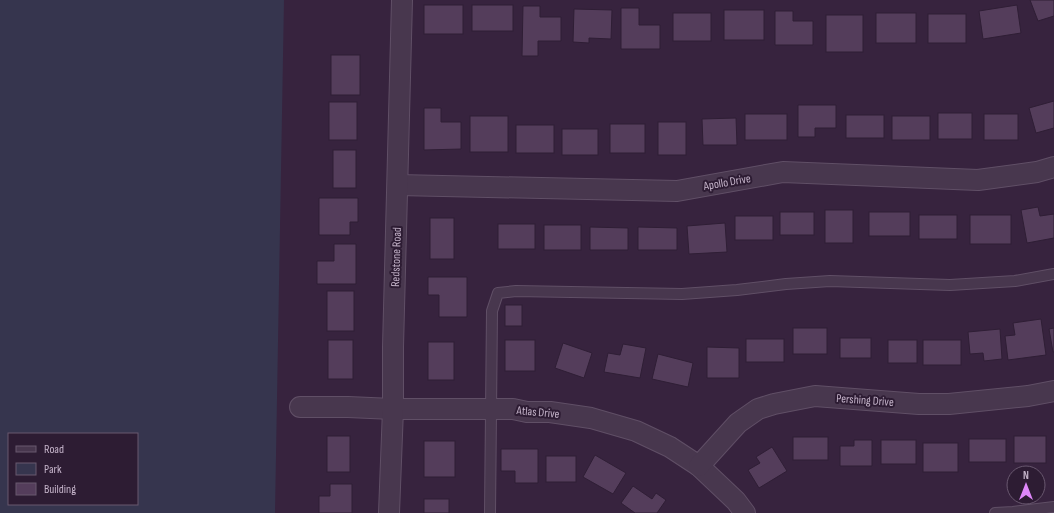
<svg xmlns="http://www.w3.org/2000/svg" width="1054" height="513" viewBox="0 0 1054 513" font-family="'Sofia Sans Condensed',sans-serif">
  <rect width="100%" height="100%" fill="#37233e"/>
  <!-- green -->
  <path fill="#36354e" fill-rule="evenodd" d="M0,0H284L275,513H0ZM9,434H137V504H9Z"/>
  <!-- building -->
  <g fill="#543d5b" stroke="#2f1e35">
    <path d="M1030,0H1054V16L1038,21Z"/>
    <rect x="424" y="5" width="39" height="29"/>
    <rect x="472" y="5" width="41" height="26"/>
    <path d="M1017,5L1021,33L983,39L979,11Z"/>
    <path d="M523,6H540V17H561V41H538V56H522Z"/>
    <path d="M621,8H639V25H660V49H621Z"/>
    <path d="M574,9L612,10L611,39L589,38V43L573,42Z"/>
    <rect x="724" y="10" width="40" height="30"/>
    <path d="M775,11H793V21H813V45H775Z"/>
    <rect x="673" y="13" width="38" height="28"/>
    <rect x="876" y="13" width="40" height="30"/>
    <rect x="928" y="14" width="38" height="29"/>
    <rect x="826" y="15" width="37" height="37"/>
    <rect x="331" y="55" width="29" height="40"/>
    <path d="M1054,101V128L1036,133L1029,108Z"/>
    <rect x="329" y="102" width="28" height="38"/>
    <path d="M798,105H836V128H815V137H798Z"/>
    <path d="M424,108H441V122H461V149L424,150Z"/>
    <rect x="938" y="113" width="34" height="26"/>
    <rect x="745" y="114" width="42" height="26"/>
    <rect x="984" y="114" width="34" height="26"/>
    <rect x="846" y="115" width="38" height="23"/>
    <rect x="470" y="116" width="38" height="36"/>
    <rect x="892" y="116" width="38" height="24"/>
    <path d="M736,118L737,145H703L702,119Z"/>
    <rect x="658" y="122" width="28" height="33"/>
    <rect x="610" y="124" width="35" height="29"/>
    <rect x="516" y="125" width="38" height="28"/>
    <rect x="562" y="129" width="36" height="26"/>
    <rect x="333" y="150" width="23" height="38"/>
    <path d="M319,198H358V222H350V235H319Z"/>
    <path d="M1038,207L1040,216L1054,214V238L1027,243L1021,210Z"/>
    <rect x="825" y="210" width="28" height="33"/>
    <rect x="780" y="212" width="34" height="23"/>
    <rect x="869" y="212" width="41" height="24"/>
    <rect x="919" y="215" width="38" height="24"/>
    <rect x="970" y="215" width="41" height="29"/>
    <rect x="735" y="216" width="38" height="24"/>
    <rect x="430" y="218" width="24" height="41"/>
    <path d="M725,223L727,252L689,254L687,226Z"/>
    <rect x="498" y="224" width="37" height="25"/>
    <rect x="544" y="225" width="37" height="25"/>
    <path d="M590,227L628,228V250H590Z"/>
    <path d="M638,227L677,228V250H638Z"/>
    <path d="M334,244H356V284H317V261H334Z"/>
    <path d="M428,277H467V317H439V295H428Z"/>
    <rect x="327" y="291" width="27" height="40"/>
    <rect x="505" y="305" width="17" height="21"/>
    <path d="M1041,319L1046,355L1008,360L1005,336L1015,335L1013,323Z"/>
    <rect x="793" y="328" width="34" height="26"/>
    <path d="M1054,328V352H1053L1049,329Z"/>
    <path d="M1000,329L1002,359L984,361L983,353L970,354L968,332Z"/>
    <rect x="840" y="338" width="31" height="20"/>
    <rect x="746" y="339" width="38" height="23"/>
    <rect x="328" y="340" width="25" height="39"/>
    <rect x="505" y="340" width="30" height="31"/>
    <rect x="888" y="340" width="29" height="23"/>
    <rect x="923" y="340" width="38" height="25"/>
    <rect x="428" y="342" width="26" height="38"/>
    <path d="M563,343L592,353L584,378L555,368Z"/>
    <path d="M623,344L646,348L640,378L604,372L608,353L620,355Z"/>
    <path d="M707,347L739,348V378H707Z"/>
    <path d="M658,354L693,363L688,387L652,379Z"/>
    <rect x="327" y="436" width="23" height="36"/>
    <rect x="1014" y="436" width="32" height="27"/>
    <rect x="793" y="437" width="35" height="23"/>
    <rect x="969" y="439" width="37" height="23"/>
    <path d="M854,440H872V466H840V446H854Z"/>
    <rect x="881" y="440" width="35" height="24"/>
    <rect x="424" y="441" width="31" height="36"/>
    <rect x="923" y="443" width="35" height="29"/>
    <path d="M772,447L787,471L759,488L748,470L760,463L756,457Z"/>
    <path d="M501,449H538V483H515V471H501Z"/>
    <path d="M595,455L626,473L613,494L583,477Z"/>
    <rect x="546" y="456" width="30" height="26"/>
    <path d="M330,484H352V513H319V496H330Z"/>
    <path d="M633,486L652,499L656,493L666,500L657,513H635L621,503Z"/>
    <rect x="424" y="499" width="25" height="14"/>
  </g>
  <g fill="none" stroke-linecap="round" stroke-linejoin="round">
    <!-- lane casing -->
    <g stroke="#604f66" stroke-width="12">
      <g id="lane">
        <path d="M490,513L492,311L498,293L516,291L682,294L737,290L786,284L830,281L950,285L1015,281L1054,274"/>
        <path d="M995,513L1013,512L1054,507"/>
      </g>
    </g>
    <!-- street casing -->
    <g stroke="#604f66" stroke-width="22">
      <g id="street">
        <path d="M398,185L677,191L783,172L978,180L1037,172L1054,167"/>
        <path d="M300,407H348L393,409H513L527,412H550L591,418L636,431L670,447L699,466L736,501L745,513"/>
        <path d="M699,466L738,423L758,409L774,404L815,396L919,404H949L1028,396L1054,391"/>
        <path d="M389,513L393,409V347L402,0"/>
      </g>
    </g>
    <!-- lane -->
    <use href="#lane" stroke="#48374e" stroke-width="10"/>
    <!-- street -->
    <use href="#street" stroke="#48374e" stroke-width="20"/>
  </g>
  <g text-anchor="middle" stroke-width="4" stroke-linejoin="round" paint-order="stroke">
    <!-- street labels -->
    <g font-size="12" fill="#c4b3c9" stroke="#2d1c33">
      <text transform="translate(727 182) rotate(-10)" y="4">Apollo Drive</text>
      <text transform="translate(396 257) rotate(-88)" y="4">Redstone Road</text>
      <text transform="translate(865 400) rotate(4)" y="4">Pershing Drive</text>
      <text transform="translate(538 412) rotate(5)" y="4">Atlas Drive</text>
    </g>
  </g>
  <!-- legend -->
  <rect x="8" y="433" width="130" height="72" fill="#2d1c33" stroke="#69586f"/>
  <rect x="16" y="446" width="20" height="6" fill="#48374e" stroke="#69586f"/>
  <text x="44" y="453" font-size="12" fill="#c4b3c9">Road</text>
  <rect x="16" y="463" width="20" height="12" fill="#36354e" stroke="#69586f"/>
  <text x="44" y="473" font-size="12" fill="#c4b3c9">Park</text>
  <rect x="16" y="483" width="20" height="12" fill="#543d5b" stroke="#69586f"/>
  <text x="44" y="493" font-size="12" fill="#c4b3c9">Building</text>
  <!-- north arrow -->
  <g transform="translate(1026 485)"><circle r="19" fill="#2d1c33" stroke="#69586f"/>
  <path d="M0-3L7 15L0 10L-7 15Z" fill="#df87fa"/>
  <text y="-6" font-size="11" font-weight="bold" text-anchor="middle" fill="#c4b3c9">N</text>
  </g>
</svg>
